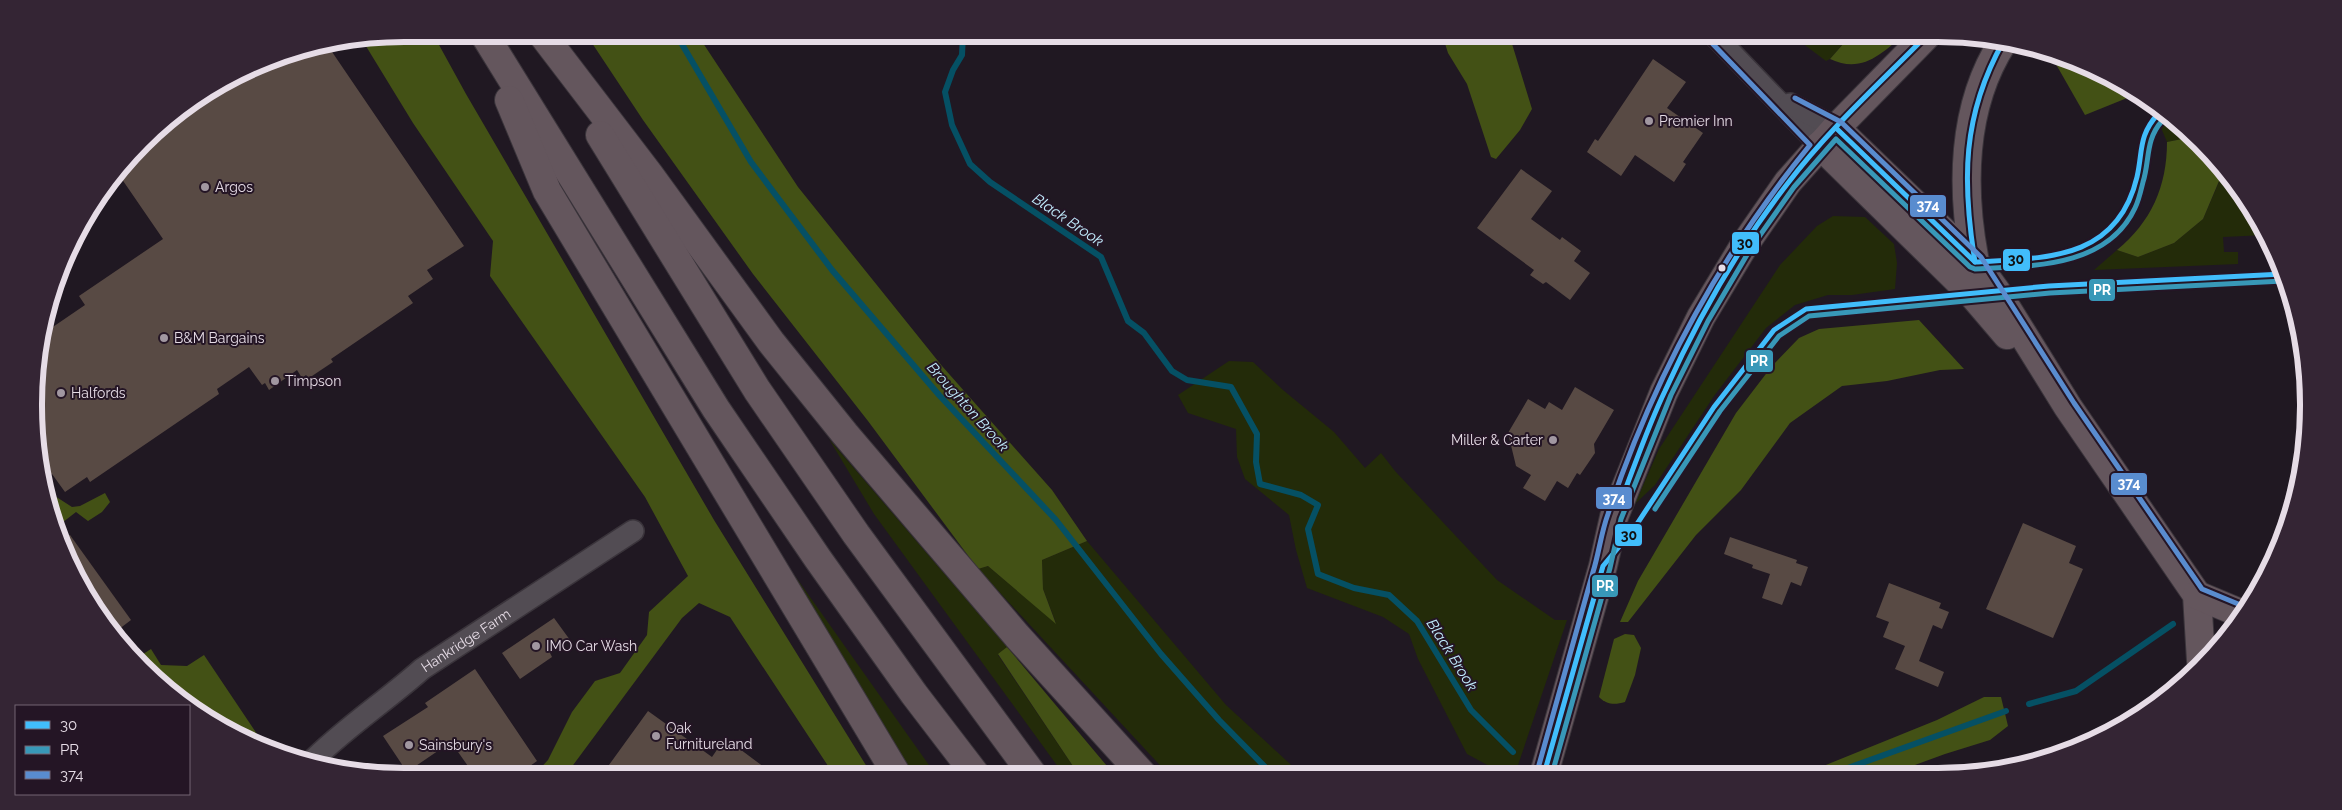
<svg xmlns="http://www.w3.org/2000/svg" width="2342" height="810" viewBox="0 0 2342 810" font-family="Raleway,sans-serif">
  <rect width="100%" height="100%" fill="#201822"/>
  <!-- green -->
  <g fill="#232b09">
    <path d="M1790,34H1852L1830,59L1826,61Z"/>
    <path d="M2174,121L2192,137L2167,142L2159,123Z"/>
    <path d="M2221,168L2238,191L2241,205L2266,235L2223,237L2224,252H2238V264L2094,270L2117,250L2138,257L2174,243L2203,219L2222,175Z"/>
    <path d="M1833,216L1865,217L1894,244L1897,263L1895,289L1852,295H1828L1795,305L1766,328L1714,396L1655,485L1635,504L1659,449L1780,265L1817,226Z"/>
    <path d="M1229,361L1253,362L1283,390L1334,432L1365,468L1381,453L1395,471L1497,580L1555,620H1567L1515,774H1504L1467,754L1418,659L1409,634L1383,617L1307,588L1296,550L1289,515L1245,479L1237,457L1236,429L1188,413L1178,395Z"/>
    <path d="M829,439L1007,647L998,655L1079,775H1064L874,514Z"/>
    <path d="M1087,541L1226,705L1301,774L1169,775L978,569L988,566L1056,623L1043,589L1042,560Z"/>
    <path d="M793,573L936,775H913L847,668Z"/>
  </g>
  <!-- forest -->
  <g fill="#435115">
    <path d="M405,34H433L466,94L714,520L872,775H834L730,617L699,603L682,618L565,776H533L548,760L572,712L595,681L620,673L647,635L649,612L688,576L645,497L490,276L493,241L413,123L361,38Z"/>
    <path d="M586,34H697L798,187L942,366L1052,490L1087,541L1042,560L1043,589L1056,624L988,566L978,569L868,421L753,274L643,120Z"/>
    <path d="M1442,34H1509L1532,109L1520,130L1496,159L1491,157L1467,84L1448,53Z"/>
    <path d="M1852,34H1905C1881,54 1862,74 1830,59Z"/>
    <path d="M2049,52L2101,72L2137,94L2085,115Z"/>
    <path d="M2192,137L2221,168L2222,174L2203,219L2174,243L2138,257L2117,250C2151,222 2167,187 2167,142Z"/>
    <path d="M1919,320L1964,369L1940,370L1887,381L1842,386L1790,423L1741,490L1696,535L1628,622H1620L1638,581L1736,413L1772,366L1799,338L1819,329Z"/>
    <path d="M44,489L72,507L80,506L105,493L110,502L102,512L88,521L76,512L58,526L46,501Z"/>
    <path d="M1625,634L1634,635L1641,648L1635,675L1625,702C1615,705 1607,705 1599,697L1614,639Z"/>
    <path d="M131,645L140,656L151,649L161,665L187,666L204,655L259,737L258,740L192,700L171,691L142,667L126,647Z"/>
    <path d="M1007,647L1112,772L1115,775H1079L998,654Z"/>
    <path d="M1984,697H2001L2008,726L1990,740L1945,754L1893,773H1806L1937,720Z"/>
    <path d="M360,764L381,768L395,775L350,769Z"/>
  </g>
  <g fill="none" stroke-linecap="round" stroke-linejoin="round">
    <!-- stream -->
    <g stroke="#055064" stroke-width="6">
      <path d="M676,34L751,162L832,270L939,395L1056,520L1161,654L1219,720L1272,774"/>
      <path d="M963,34L962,55L953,70L945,92L952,125L970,164L990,182L1101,257L1128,321L1144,333L1172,371L1187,380L1231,387L1257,434L1256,462L1260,484L1301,495L1318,505L1308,529L1318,574L1354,588L1389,595L1417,621L1471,710L1513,752"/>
      <path d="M2029,704L2076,691L2173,624"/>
      <path d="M1834,773L2006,711"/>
    </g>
  </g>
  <!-- building -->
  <g fill="#584a44">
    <path d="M326,43L464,246L427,270L433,279L408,296L413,303L331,359L333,362L309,378L306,375L302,378L297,370L269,390L265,383L262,385L249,367L217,389L219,394L90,482L87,477L65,492L52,474L47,478L41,468L38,450L44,446L35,430L37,357L44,333L85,305L79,296L163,239L117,172L160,126L263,62Z"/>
    <path d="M1653,59L1686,82L1667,108L1703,133L1683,162L1686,164L1674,182L1635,155L1621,176L1587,152L1595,139L1598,141Z"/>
    <path d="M1521,169L1552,191L1531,219L1560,240L1562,237L1581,251L1574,261L1590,273L1570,300L1546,282L1543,284L1530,275L1534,270L1477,228Z"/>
    <path d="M1575,387L1614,410L1594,444L1595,453L1580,475L1577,473L1568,488L1557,481L1545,501L1523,488L1531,475L1516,466L1508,433L1528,399L1545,409L1549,402L1562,410Z"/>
    <path d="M2023,523L2076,546L2069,563L2083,569L2053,638L1986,609Z"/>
    <path d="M70,535L131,620L114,633L96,611L63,538Z"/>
    <path d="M1730,537L1797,560L1796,563L1808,567L1801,586L1791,582L1782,605L1762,598L1770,574L1752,568L1753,565L1724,554Z"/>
    <path d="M1889,583L1941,603L1939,608L1949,612L1942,629L1933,625L1919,661L1944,672L1938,687L1895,669L1905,646L1883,637L1889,622L1876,617Z"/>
    <path d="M554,618L570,640L550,653L552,657L520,679L502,653Z"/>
    <path d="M475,669L537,761L516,776H475L451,742L407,772L383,736L428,707L425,703Z"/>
    <path d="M648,711L712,757L725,738L776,776H601Z"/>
  </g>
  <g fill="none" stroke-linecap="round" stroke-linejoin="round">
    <!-- minor casing -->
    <g stroke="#3a343b" stroke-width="24">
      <g id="minor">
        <path d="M1713,34L1820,145"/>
        <path d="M1790,104L1836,128"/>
        <path id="s1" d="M309,764C343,729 385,702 422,669L633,531"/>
      </g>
    </g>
    <!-- highway casing -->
    <g stroke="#3a343b" stroke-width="30">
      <g id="highway">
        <path d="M484,34L716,409L818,559L914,694L976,775"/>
        <path d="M542,34L649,174L771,342L845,434L1017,636L1143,775"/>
        <path d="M509,100L547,191L897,775"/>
        <path d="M1836,128L1975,262L1996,291L2068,407L2197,595L2201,661"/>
        <path d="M600,135L757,390L856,534L1033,775"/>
        <path d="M1820,145L1972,294L2007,335"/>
        <path d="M1975,262C1961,190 1961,107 2003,42"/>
        <path d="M2197,595L2240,613"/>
        <path d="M1544,774L1603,566L1614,517L1664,392L1701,317L1745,244L1788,182L1836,128L1928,34"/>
      </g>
    </g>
    <!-- minor -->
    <use href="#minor" stroke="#524c53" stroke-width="21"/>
    <!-- highway -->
    <use href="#highway" stroke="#64565d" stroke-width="28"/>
    <!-- bus-1 casing -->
    <g stroke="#241525" stroke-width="9">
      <g id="bus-1">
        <path d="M1836,128L1975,262C2045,258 2117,261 2137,177C2143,151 2138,136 2158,114L2165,113"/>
        <path d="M1975,262C1962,181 1962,116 2003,42"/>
        <path d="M1624,493C1637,459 1649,424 1665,391C1698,318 1739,246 1788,183C1829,129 1881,82 1928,34"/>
        <path d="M1544,774L1603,566L1633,530L1714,407L1774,330L1806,309L2049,286L2283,274"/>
      </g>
    </g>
    <!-- bus-2 casing -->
    <g stroke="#241525" stroke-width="9">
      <g id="bus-2">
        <path d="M1655,509L1720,411L1779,336L1809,316L2050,293L2283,281"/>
        <path d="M1552,774L1610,568L1621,519L1671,395L1708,321L1751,248L1794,187L1836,139L1970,267L1975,269C2031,266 2107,268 2135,208C2139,200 2141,190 2143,182C2150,160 2145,140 2162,121L2166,120"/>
      </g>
    </g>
    <!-- bus-3 casing -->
    <g stroke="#241525" stroke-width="9">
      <g id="bus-3">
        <path d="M1795,98L1841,122L1981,257L2074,403L2202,589L2243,606"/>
        <path d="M1537,772C1556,705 1574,639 1593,572C1599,553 1601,533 1608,514C1653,379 1720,255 1810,145L1708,39"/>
      </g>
    </g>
    <!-- bus-1 -->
    <use href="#bus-1" stroke="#41bdfb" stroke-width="5"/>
    <!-- bus-2 -->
    <use href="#bus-2" stroke="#3898b8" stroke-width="5"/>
    <!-- bus-3 -->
    <use href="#bus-3" stroke="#598ccf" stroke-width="5"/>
  </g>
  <!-- markers -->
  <g fill="#a197a1" stroke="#241525" stroke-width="2">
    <circle cx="1649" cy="121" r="5"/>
    <circle cx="205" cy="187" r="5"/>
    <circle cx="164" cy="338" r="5"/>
    <circle cx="275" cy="381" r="5"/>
    <circle cx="61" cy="393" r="5"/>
    <circle cx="1553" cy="440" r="5"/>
    <circle cx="536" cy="646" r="5"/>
    <circle cx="656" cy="736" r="5"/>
    <circle cx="409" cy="745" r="5"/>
  </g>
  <circle fill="#e6dce6" stroke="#241525" stroke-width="2" cx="1722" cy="268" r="4.5"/>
  <g text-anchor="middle" stroke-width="4" stroke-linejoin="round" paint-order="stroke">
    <!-- poi labels -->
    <g font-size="14" fill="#e6dce6" stroke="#241525" text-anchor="start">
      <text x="1659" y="126">Premier Inn</text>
      <text x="215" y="192">Argos</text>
      <text x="174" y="343">B&amp;M Bargains</text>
      <text x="285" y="386">Timpson</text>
      <text x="71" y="398">Halfords</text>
      <text x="1543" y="445" text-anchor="end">Miller &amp; Carter</text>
      <text x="546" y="651">IMO Car Wash</text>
      <text x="666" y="733">Oak<tspan x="666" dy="16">Furnitureland</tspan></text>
      <text x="419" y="750">Sainsbury's</text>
    </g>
    <!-- street labels -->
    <g font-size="14" fill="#e6dce6" stroke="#241525">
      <text dy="5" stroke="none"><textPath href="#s1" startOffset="200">Hankridge Farm</textPath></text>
    </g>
    <!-- water labels -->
    <g font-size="15" font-style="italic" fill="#c1edfd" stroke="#241525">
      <text transform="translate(1068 220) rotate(34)" y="5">Black Brook</text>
      <text transform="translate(968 407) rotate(48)" y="5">Broughton Brook</text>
      <text transform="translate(1452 655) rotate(58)" y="5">Black Brook</text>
    </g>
  </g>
  <!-- crop -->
  <path d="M0 0H2342V810H0ZM404 42H1938A362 362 0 0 1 2300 404V406A362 362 0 0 1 1938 768H404A362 362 0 0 1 42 406V404A362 362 0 0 1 404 42Z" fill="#342534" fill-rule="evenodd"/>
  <path fill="none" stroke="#e6dce6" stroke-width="6" d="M404 42H1938A362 362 0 0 1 2300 404V406A362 362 0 0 1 1938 768H404A362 362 0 0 1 42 406V404A362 362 0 0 1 404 42Z"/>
  <g stroke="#241525" stroke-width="2">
    <rect x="1909" y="194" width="38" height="24" rx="5" fill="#598ccf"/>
    <rect x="1731" y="231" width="29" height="24" rx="5" fill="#41bdfb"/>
    <rect x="2002" y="248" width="29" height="24" rx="5" fill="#41bdfb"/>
    <rect x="2088" y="278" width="28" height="24" rx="5" fill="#3898b8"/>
    <rect x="1745" y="349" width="29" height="24" rx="5" fill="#3898b8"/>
    <rect x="2110" y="472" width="38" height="24" rx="5" fill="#598ccf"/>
    <rect x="1595" y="486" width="38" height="24" rx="5" fill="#598ccf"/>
    <rect x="1614" y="523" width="29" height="24" rx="5" fill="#41bdfb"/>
    <rect x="1591" y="574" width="28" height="24" rx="5" fill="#3898b8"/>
  </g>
  <g font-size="14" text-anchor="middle" font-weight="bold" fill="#fff">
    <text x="1928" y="210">374</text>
    <text x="2102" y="295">PR</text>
    <text x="1759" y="366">PR</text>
    <text x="2129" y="488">374</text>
    <text x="1614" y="503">374</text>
    <text x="1605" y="591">PR</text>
  </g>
  <g font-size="14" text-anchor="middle" font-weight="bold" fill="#111">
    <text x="1745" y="248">30</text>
    <text x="2016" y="264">30</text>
    <text x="1629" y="540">30</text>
  </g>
  <!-- legend -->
  <rect x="15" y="705" width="175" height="90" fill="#241525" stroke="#726572"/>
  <rect x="25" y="721" width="25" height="8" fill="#41bdfb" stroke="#726572"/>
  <text x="60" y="730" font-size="15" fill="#e6dce6">30</text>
  <rect x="25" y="746" width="25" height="8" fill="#3898b8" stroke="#726572"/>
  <text x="60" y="755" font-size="15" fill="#e6dce6">PR</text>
  <rect x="25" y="771" width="25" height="8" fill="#598ccf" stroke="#726572"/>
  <text x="60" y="780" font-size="15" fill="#e6dce6">374</text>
</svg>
